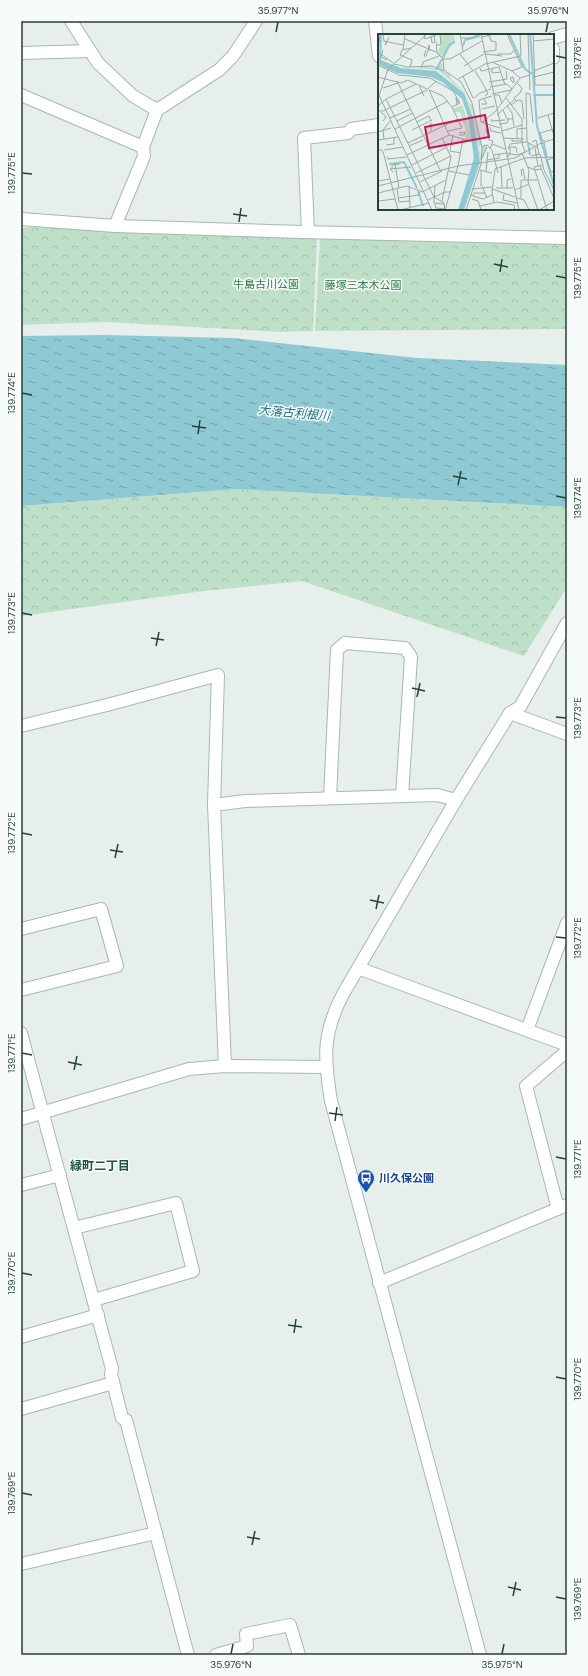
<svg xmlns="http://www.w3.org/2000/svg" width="588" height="1676" viewBox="0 0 588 1676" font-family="'DM Sans','Noto Sans JP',sans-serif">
  <defs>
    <pattern id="park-crowns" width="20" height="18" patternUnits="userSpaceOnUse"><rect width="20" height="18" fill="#bfe0c8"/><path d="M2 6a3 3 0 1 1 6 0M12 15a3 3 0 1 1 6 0" fill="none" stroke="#a4c1ad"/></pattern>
    <pattern id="water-ripples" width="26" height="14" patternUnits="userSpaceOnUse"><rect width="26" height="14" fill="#8ec9d4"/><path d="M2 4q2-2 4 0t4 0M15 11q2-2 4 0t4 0" fill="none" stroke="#74a5ad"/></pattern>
  </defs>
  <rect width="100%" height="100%" fill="#e6efeb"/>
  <!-- park -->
  <g fill="url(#park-crowns)">
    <path d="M27,227L317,239L313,331L281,332L105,322L21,325V228Z"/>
    <path d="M320,238L567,243V329L315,331Z"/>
    <path d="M237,489L567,507V587L524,656L302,581L204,591L21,616V506Z"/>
  </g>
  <!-- water -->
  <path fill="url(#water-ripples)" d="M104,335L233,338L417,358L567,365V507L237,489L21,506V336Z"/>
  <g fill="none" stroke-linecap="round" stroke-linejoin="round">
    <!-- minor casing -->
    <g stroke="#a8b8b2" stroke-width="14">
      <g id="minor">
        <path d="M71,21L98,63L133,96L157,110"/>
        <path d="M375,21L379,56"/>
        <path d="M553,38L567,34"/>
        <path d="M553,49V58"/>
        <path d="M21,53L90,51"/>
        <path d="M21,95L143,147"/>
        <path d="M21,219L115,226L302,232L567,238"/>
        <path d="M115,226L144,156L143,147L157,110L219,70L233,56L256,21"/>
        <path d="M308,232L304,138L348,133L351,129L379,125"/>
        <path d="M510,713L567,734"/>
        <path d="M21,726L107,705L218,675L214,805L225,1066"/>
        <path d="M330,798L337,650L345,643L405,648L411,657L402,796"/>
        <path d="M214,805L245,801L437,795L456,800"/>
        <path d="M21,929L101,909L117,966L21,990"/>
        <path d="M358,968L567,1045"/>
        <path d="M527,1030L567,923"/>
        <path d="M21,1033L112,1369L111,1374L122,1418L126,1420L188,1655"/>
        <path d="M21,1119L189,1069L225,1066L325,1067"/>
        <path d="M21,1185L60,1175"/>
        <path d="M558,1209L526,1086L567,1051"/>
        <path d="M74,1228L176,1203L193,1271L94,1300"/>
        <path d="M379,1283L567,1205"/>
        <path d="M21,1337L98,1315"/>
        <path d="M21,1409L113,1383"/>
        <path d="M21,1564L156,1533"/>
        <path d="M216,1655L247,1646L246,1634L290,1625L299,1655"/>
        <path d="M480,1655L331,1101C324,1059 322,1034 343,994L456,800L510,713L520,707L567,623"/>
      </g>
    </g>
    <!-- minor -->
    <use href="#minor" stroke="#fff" stroke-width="12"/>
  </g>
  <!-- ticks -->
  <path fill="none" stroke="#24423a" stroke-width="1.5" d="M276,32L278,22M546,32L548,22M556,56L566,58M22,173L32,174M233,214L247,216M239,222L241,208M494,264L508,267M500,272L502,259M556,276L566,278M22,393L32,395M192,426L206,428M198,434L200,420M453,476L467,479M458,485L461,471M556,496L566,498M22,613L32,615M151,638L164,640M156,646L159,632M412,688L425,691M417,697L420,683M556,717L566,718M22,833L32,835M110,850L123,852M115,858L118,844M370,900L384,903M376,909L379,895M556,937L566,938M22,1053L32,1055M68,1062L82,1065M74,1070L77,1056M329,1113L343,1115M335,1121L337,1107M556,1157L566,1159M22,1273L32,1275M288,1325L302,1327M294,1333L296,1319M556,1377L566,1379M22,1493L32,1495M247,1537L260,1539M252,1545L255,1531M508,1587L521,1590M513,1596L516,1582M556,1597L566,1599M231,1654L233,1644M502,1654L504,1644"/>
  <!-- icons -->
  <defs>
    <g id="bus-pin" transform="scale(0.9)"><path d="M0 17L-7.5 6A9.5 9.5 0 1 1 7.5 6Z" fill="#1a4fb4" stroke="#f7fbf9"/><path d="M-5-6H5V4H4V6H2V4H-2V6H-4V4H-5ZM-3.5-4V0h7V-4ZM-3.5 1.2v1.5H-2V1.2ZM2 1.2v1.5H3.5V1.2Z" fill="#fff"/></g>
  </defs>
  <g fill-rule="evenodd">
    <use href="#bus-pin" x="366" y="1178"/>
  </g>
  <g text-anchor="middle" stroke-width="3" stroke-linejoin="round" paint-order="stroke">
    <!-- park labels -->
    <g font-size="11" fill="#2d7a4b" stroke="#f7fbf9">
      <text x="266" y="288">牛島古川公園</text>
      <text x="363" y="289">藤塚三本木公園</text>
    </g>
    <!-- transit labels -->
    <g font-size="11" font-weight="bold" fill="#164399" stroke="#f7fbf9" text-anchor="start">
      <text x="379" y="1182">川久保公園</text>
    </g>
    <!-- water labels -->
    <g font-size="12" font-style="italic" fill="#1c6f80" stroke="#f7fbf9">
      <text transform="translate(294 413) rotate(5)" y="4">大落古利根川</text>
    </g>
    <!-- neighbourhood labels -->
    <g font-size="12" font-weight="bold" fill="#1f5548" stroke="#f7fbf9">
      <text x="100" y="1170">緑町二丁目</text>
    </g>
  </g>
  <!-- overview -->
  <g transform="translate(378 34)">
    <rect width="176" height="176" fill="#e6efeb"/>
    <path d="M62,0H75L77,6L65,24L59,19L63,10ZM61,29L64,30L65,37L73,41L72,44L85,56L88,62L92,71L94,70L104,112H101L103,124L104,112H109L104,126L102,125L95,81L86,58L60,36L36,34L48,32L59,35ZM84,71L91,93L93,107L87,105L88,96L82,78H77L75,75Z" fill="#bfe0c8"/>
    <path d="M0,25L23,34L58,37L86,59L95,84L102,128L86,176H80L96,124L90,83L84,65L64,48L53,43L19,39L0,30Z" fill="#8ec9d4"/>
    <path fill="none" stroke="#8ec9d4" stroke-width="2" d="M131,0L147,35L154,40M152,0L159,92L176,152M85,12L87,6L102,2M65,24L71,11L77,8M2,27L3,0M58,36L64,25M155,61H176M150,109L152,121M11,130L26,128L39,154M40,157L45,172"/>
    <path fill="none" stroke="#98aaa4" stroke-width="1" d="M5,0L6,7L25,11M46,0L47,5L61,0M82,0L85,17M103,0L141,176M129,0L144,33L134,37M150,0L152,56M155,0L157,51H176M53,2L54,9L57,8L56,1M104,3L116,0M82,4H93L102,0M27,5L58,18M155,7L176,5M9,8L7,11L11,3M58,8L59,19L65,25H72L104,7M58,12L63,10L62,0M5,16L3,23L9,26M25,16L27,0M48,16L46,22H48L50,17M50,17L51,11L52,17M0,18L15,29M0,18L2,0M105,18L118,16V8L113,7L111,0M82,20L95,37M108,20L124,22M119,20H133L136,16M22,21L34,26L32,33M22,21L24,16L33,14M65,25L66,36L83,48L94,69L104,114L103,130L88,176M114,28L134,37L142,44M16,30L29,33L54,32L66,37M0,31L21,41L52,44L75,57L82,69L74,73L65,62L51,56M44,32L45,28L61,22M86,32L106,20M121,33L127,51M102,34L103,37L121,33M114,35V39L123,38M97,37L105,50L110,60L107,62M156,37L176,29M85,42L95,64M0,43L23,49L30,46L49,55M156,43L176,38M80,45L107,30L143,22L142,0M19,47L63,138M111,48L129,45L128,37M135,49L132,44L135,43L136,49M41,51L46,62M112,53L129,50L134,55M5,54L20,49M51,56L71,101M0,59L54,176M114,60L133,56M117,61H121L124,69M1,62L10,35L49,0M96,64L102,59L113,55M128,64L144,85V109L147,118M8,65L45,140M138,67L136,64L142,59L144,54L139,49M103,70H109L105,64M79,71L78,64L81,70M129,71L134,79L136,92M133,71L140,66L144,67L146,85M0,72L8,65L38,50M104,75L117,72M125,76L129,85H135M0,77H5L49,56L58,47M118,77L142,44L152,41M3,78L8,83L5,87M119,81L137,65M170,81L176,102M12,84L33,75M160,84L176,79M114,85L113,87L127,86M19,87L35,79M39,88L51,82L53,87M103,88L101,66L114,62M103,88L122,94M104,88L118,77M121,90L129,89L131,84M51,93L53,89V98M112,93L113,97L123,99M17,95L70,67M108,95L111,106L115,107L112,115M34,96L54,86M70,97L84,94L74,73M124,97L144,91M0,98L13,94M81,99L87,98L86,101H81M75,101L72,117L83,119M64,104L73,123L64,167M125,104L146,105M6,105L5,96L13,86M134,105V107H145M139,105V95L149,94M0,106L20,103M167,107L164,106L162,99L176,95M149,108L148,59L152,60L155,89M154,108L158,106L161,120M30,109L80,85M166,109L169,123M114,110L127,115M8,111L16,110V104M31,112L45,106M105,112L109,111L114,116L120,139M159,113L157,114L160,132M130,115L132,110L149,108L156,112M0,116H4L6,121L20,176M6,116L25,113M144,119L151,136L150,148L160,176M29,121L71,101L92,107M116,121L128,119L139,121L148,118M153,122L162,120L166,136L176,156M9,123L10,125L28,123M128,123L132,121V113H138L139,119M175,124L169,126L173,138L176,137M103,126L109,113M109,126L121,124V120M17,130L21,154M34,131L69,113M165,131L156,133L169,176M123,132L124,153M162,132L176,164M150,133L157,136L163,135M14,135V131L22,130M102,136L114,139M71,137L91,141M108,137L110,118M15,138L12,135L33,133M38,139L73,122M45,141L56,163L66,169L67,176M144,142L143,136L145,135L147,145M0,147L12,145M42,148L64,137M0,152L80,132L137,124L161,110L176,105M31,152L32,173M57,152L56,169L66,170M103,152V136M104,152L109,164M118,154H135M129,154V146L133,145M19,155L21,168L32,167M94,155L114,153M114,155L137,163M137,156L151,150M46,157L68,146M0,159L29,152L45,158M126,160L125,166L139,169M92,161L105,165L114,161M95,162L96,159H107M20,164L41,161L42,158M139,164L146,166L151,176M94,165L100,167L103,176M143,165V146H159M50,166L67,158H73M0,167L17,165M116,169L114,158L117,135L147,124L176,123M57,170L58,174L67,175M102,172L119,168L136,171L137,176M22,176L51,169M67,176L80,132L85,105M161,176L176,167"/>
    <path fill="#c2185b" fill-opacity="0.15" stroke="#c2185b" stroke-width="2" d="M107,81L111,103L51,114L47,93Z"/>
    <rect width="176" height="176" fill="none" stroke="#24423a" stroke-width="2"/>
  </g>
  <!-- border -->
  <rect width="588" height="1676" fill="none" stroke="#f7fbf9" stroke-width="44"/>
  <rect x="22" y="22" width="544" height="1632" fill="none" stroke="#24423a" stroke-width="1.5"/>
  <g font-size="10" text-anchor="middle" fill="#24423a">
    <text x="278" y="14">35.977°N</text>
    <text x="548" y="14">35.976°N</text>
    <text transform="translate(577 58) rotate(-90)" y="4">139.776°E</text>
    <text transform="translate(11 173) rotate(-90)" y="4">139.775°E</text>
    <text transform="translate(577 278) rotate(-90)" y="4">139.775°E</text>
    <text transform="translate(11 393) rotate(-90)" y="4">139.774°E</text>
    <text transform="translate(577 498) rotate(-90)" y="4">139.774°E</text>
    <text transform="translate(11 613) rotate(-90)" y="4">139.773°E</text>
    <text transform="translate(577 718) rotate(-90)" y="4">139.773°E</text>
    <text transform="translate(11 833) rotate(-90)" y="4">139.772°E</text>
    <text transform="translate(577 938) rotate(-90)" y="4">139.772°E</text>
    <text transform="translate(11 1053) rotate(-90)" y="4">139.771°E</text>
    <text transform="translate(577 1159) rotate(-90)" y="4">139.771°E</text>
    <text transform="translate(11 1273) rotate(-90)" y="4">139.770°E</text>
    <text transform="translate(577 1379) rotate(-90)" y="4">139.770°E</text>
    <text transform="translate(11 1493) rotate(-90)" y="4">139.769°E</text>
    <text transform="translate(577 1599) rotate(-90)" y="4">139.769°E</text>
    <text x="231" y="1668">35.976°N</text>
    <text x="502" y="1668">35.975°N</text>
  </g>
</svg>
